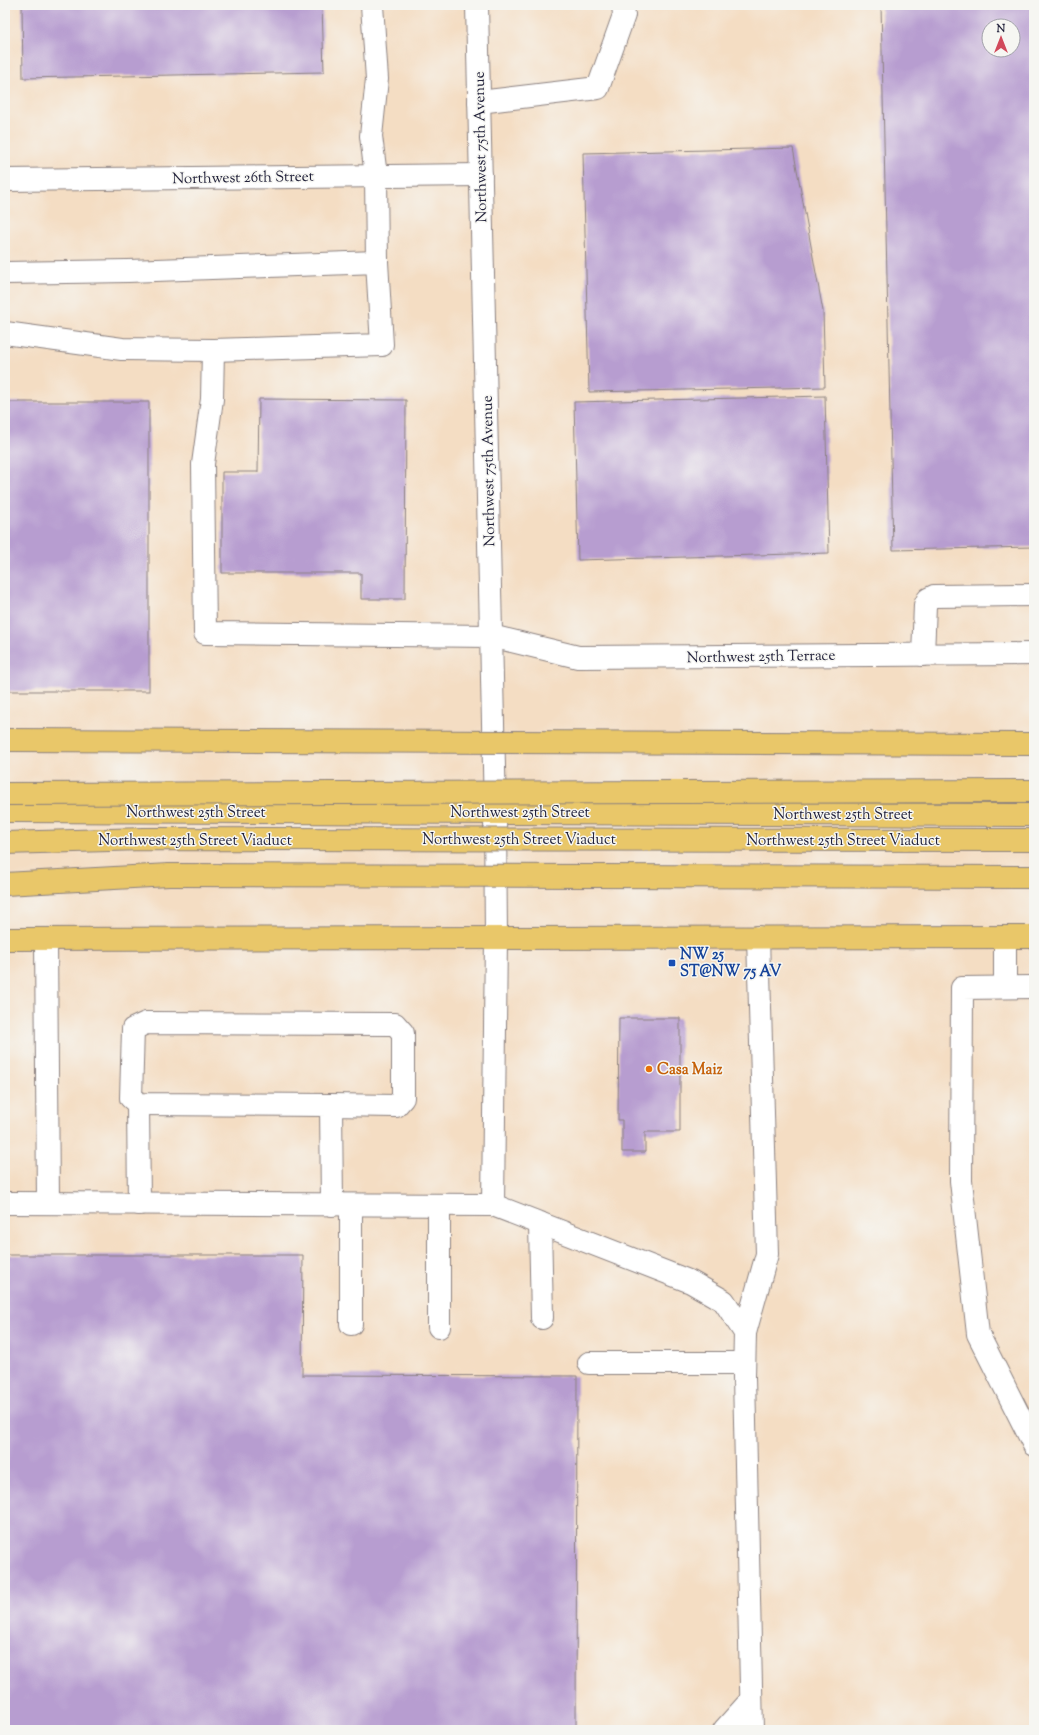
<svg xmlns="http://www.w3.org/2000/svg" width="1039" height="1735" viewBox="0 0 1039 1735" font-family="'Sorts Mill Goudy',serif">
  <rect width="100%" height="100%" fill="#f6f6f2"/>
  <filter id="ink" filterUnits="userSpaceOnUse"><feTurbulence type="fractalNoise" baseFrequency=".025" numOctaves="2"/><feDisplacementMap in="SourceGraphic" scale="8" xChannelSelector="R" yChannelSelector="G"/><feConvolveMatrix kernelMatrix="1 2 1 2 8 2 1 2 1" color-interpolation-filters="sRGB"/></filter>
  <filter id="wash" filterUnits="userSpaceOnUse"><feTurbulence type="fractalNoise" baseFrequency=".012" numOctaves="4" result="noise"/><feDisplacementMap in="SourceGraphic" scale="16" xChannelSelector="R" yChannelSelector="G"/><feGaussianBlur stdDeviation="0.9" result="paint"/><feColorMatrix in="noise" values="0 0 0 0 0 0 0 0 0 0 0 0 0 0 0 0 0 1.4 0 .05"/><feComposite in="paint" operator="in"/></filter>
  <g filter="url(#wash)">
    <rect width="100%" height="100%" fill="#f4ddc3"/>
    <g id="blocks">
      <!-- building -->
      <g fill="#b79dd0" fill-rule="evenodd">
        <path d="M22,5H322L324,72L23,78Z"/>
        <path d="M881,5H1034V547L893,550ZM989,26H1013V50H989Z"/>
        <path d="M793,148L823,311L825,387L589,392L583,153Z"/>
        <path d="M825,396L829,553L578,560L574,402Z"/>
        <path d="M259,399L406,400L405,599H361V573H222V472H258Z"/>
        <rect x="5" y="402" width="144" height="289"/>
        <path d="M619,1018H680V1132H645V1152H622V1120H618Z"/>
        <path d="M5,1255H303L302,1375L577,1376L576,1730H5Z"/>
      </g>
    </g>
  </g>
  <g filter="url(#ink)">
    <use href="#blocks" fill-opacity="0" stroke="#8b807f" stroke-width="1"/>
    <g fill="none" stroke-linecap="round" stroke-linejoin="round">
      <!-- minor casing -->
      <g stroke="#8b807f" stroke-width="24">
        <g id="minor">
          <path d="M372,5L377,79L371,136L376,176L377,262"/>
          <path d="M477,5L495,812L496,938L493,1205"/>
          <path d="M479,102L598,88L624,15L623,5"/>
          <path d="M5,180L481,175"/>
          <path d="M5,273L128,271L377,262L382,345L213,350L122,349L5,333"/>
          <path d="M213,350L212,399L203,464L205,633L491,636L578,657L1034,654"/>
          <path d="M923,655L925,605L928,599L934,596L1034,595"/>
          <path d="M1005,937V987"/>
          <path d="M46,939L48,1203"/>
          <path d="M1034,987L962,988L961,1181L978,1334L1034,1445"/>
          <path d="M138,1104L139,1204"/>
          <path d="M331,1105L138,1104L131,1098L133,1029L146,1023L395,1024L403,1033V1098L396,1106L331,1105L332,1205"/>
          <path d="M5,1203L493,1205L691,1282L724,1301L745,1333L744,1377L752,1730"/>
          <path d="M351,1205V1324"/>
          <path d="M540,1223L542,1318"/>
          <path d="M439,1327V1205"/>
          <path d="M745,1333L767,1254L758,937"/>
          <path d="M589,1363H744"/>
          <path d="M724,1730L751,1700"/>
        </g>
      </g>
      <!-- major casing -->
      <g stroke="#8b807f" stroke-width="24">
        <g id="major">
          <path d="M5,811L1034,815"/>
          <path d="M5,884L169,875"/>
          <path d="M5,939L1034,937"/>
        </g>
      </g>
      <!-- minor -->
      <use href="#minor" stroke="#fff" stroke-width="22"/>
      <!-- major -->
      <use href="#major" stroke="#e9c769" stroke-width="22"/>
      <!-- major-bridge casing -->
      <g stroke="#8b807f" stroke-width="24" stroke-linecap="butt">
        <g id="major-bridge">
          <path d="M5,794L1034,791"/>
          <path d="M5,843L144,839L1034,840"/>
          <path d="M169,875L1034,877"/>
        </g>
      </g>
      <!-- highway-bridge casing -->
      <g stroke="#8b807f" stroke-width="24" stroke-linecap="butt">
        <path id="highway-bridge" d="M5,740L1034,744"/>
      </g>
      <!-- major-bridge -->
      <use href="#major-bridge" stroke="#e9c769" stroke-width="22"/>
      <!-- highway-bridge -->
      <use href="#highway-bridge" stroke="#e9c769" stroke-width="22"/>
    </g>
  </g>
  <!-- markers -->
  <rect fill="#1a4fb4" stroke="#f6f6f2" stroke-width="1.5" x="668" y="959" width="8" height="8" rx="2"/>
  <circle fill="#e8710a" stroke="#f6f6f2" stroke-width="1.5" cx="649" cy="1069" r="4"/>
  <g text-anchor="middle" stroke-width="3" stroke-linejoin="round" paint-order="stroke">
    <!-- street labels -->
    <g font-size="15" fill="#22223b" stroke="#f6f6f2">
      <text transform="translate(480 147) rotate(-91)" y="5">Northwest 75th Avenue</text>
      <text transform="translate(243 177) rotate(-1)" y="5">Northwest 26th Street</text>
      <text transform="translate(488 471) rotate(-91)" y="5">Northwest 75th Avenue</text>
      <text transform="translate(761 656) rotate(-1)" y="5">Northwest 25th Terrace</text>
      <text x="196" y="817">Northwest 25th Street</text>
      <text x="520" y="817">Northwest 25th Street</text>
      <text x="843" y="819">Northwest 25th Street</text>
      <text x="519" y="844">Northwest 25th Street Viaduct</text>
      <text x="195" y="845">Northwest 25th Street Viaduct</text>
      <text x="843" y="845">Northwest 25th Street Viaduct</text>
    </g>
    <!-- transit labels -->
    <g font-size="15" font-weight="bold" fill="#164399" stroke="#f6f6f2" text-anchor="start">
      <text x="680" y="959">NW 25<tspan x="680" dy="17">ST@NW 75 AV</tspan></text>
    </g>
    <!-- food labels -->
    <g font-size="15" font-weight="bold" fill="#c56008" stroke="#f6f6f2" text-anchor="start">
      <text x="657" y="1074">Casa Maiz</text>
    </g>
  </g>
  <!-- margin -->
  <rect width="1039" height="1735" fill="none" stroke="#f6f6f2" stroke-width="20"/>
  <!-- north arrow -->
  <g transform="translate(1001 38)"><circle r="19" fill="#f6f6f2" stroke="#a1a1a9"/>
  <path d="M0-3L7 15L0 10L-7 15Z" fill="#d1495b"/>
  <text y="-6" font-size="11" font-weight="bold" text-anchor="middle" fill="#22223b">N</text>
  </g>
</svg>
